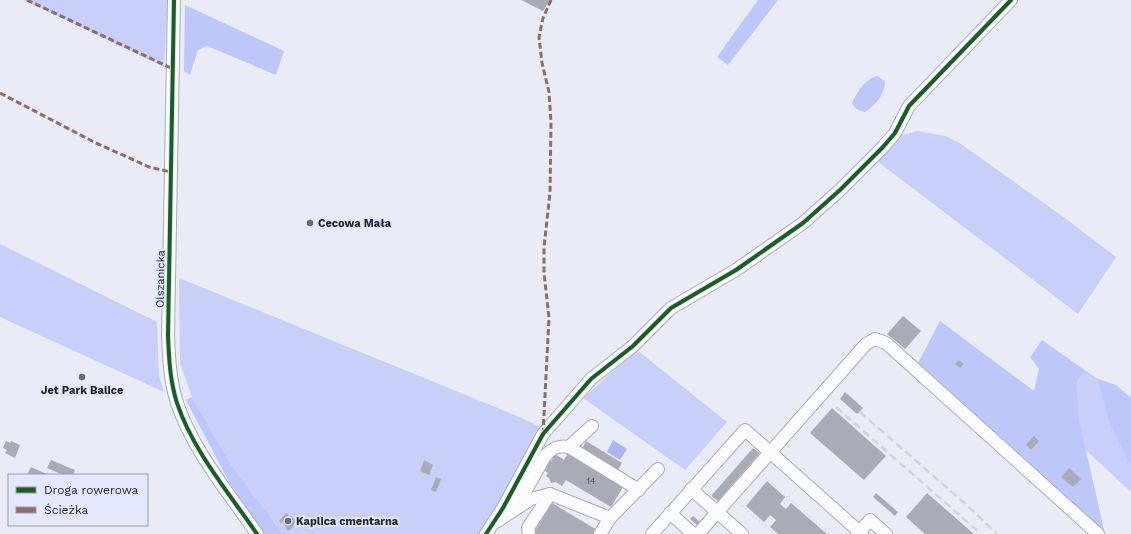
<svg xmlns="http://www.w3.org/2000/svg" width="1131" height="534" viewBox="0 0 1131 534" font-family="'Work Sans',sans-serif">
  <rect width="100%" height="100%" fill="#e9ecf7"/>
  <!-- green -->
  <g fill="#c8d0fa">
    <path d="M24,0H168L164,67Z"/>
    <path d="M917,131L946,136L961,144L1065,218L1116,257L1078,314L877,161L899,136Z"/>
    <path d="M0,244L157,322L159,376L164,392L0,317Z"/>
    <path d="M179,278L522,418L540,427L534,444L482,534H283L232,466L192,397L180,363Z"/>
    <path d="M637,350L727,422L685,470L583,398Z"/>
    <path d="M1086,371L1098,379L1131,466V492L1080,445L1077,382Z"/>
  </g>
  <!-- forest -->
  <g fill="#bec7fa">
    <path d="M758,0H778L728,65L717,57Z"/>
    <path d="M185,5L284,51L276,75L207,46L198,50L190,75L184,71Z"/>
    <path d="M877,76L885,81C885,94 875,106 865,112C859,111 855,109 852,103C857,92 865,79 877,76Z"/>
    <path d="M940,321L1034,391L1039,369L1030,357L1042,340L1086,371L1077,382L1079,420L1105,534L916,367Z"/>
    <path d="M1098,379L1116,385L1131,398V466L1109,422Z"/>
    <path d="M192,397L232,466L283,534H264L228,480L186,400Z"/>
  </g>
  <!-- water -->
  <path fill="#aab5f2" d="M613,440L627,449L620,460L607,452Z"/>
  <!-- building -->
  <g fill="#a9acb6">
    <path d="M521,0H550L543,11Z"/>
    <path d="M903,316L921,331L905,349L887,334Z"/>
    <path d="M959,360L964,364L960,368L955,364Z"/>
    <path d="M845,392L863,408L857,414L840,399Z"/>
    <path d="M832,408L886,456L864,480L810,433Z"/>
    <path d="M1034,436L1039,441L1031,450L1026,445Z"/>
    <path d="M6,441L10,443L11,441L20,445L15,458L5,453L7,450L3,448Z"/>
    <path d="M586,441L622,463L618,470L582,449Z"/>
    <path d="M753,448L760,453L718,501L711,496Z"/>
    <path d="M568,453L623,487L611,507L566,480L562,486L556,482L551,483L549,478L546,476L548,473L545,471L547,467L545,462L551,461L555,454L564,460Z"/>
    <path d="M51,460L75,470L73,475H63L47,468Z"/>
    <path d="M424,460L433,465L429,475L420,471Z"/>
    <path d="M31,467L49,475H27Z"/>
    <path d="M1069,468L1081,479L1073,487L1061,477Z"/>
    <path d="M436,477L441,479L436,492L431,490Z"/>
    <path d="M767,481L785,497L780,504L786,509L791,503L827,534H778L770,527L776,520L770,515L764,522L746,506Z"/>
    <path d="M876,493L898,512L895,516L873,497Z"/>
    <path d="M927,493L974,534H925L906,517Z"/>
    <path d="M552,503L597,530L595,534H533Z"/>
    <path d="M286,513L288,514V516L297,520L292,528L288,531L283,522L281,523L279,521Z"/>
    <path d="M693,516L700,522L697,525L690,519Z"/>
  </g>
  <g fill="none" stroke-linecap="round" stroke-linejoin="round">
    <!-- minor casing -->
    <g stroke="#a9acb7" stroke-width="14">
      <g id="minor">
        <path d="M174,0L168,336C169,359 170,381 177,403C193,451 229,493 257,534"/>
        <path d="M569,447L592,426"/>
        <path d="M691,489L742,534"/>
        <path d="M516,508L545,456C552,448 559,445 569,447L639,490"/>
        <path d="M670,513L693,534"/>
        <path d="M496,522L531,499L550,494L610,518L658,469"/>
        <path d="M486,534L503,508L543,434L591,379L633,346L671,308L736,270L803,223L840,190L883,147L895,133L909,106L1011,0"/>
        <path d="M529,534L528,528L550,494"/>
        <path d="M600,534L610,518"/>
        <path d="M652,534L745,430L862,534"/>
        <path d="M698,534L866,344L875,339L886,343L1098,534"/>
        <path d="M857,534L870,520L886,534"/>
      </g>
    </g>
    <!-- path -->
    <g stroke="#d5d5d9" stroke-width="1.5" stroke-dasharray="1 3" stroke-linecap="butt">
      <path d="M763,475L788,498L796,489"/>
      <path d="M244,478L269,503L307,522"/>
      <path d="M739,503L753,516L746,524"/>
      <path d="M784,504L788,498L831,534"/>
      <path d="M753,516L775,534"/>
      <path d="M765,525L772,519"/>
      <path d="M303,532L307,522L337,534"/>
      <path d="M302,534L303,532L306,534"/>
    </g>
    <!-- minor -->
    <use href="#minor" stroke="#fcfcfe" stroke-width="12"/>
    <!-- rail -->
    <g stroke="#d4d4d8" stroke-width="2.5" stroke-dasharray="8 4" stroke-linecap="butt">
      <path d="M836,407L981,534"/>
      <path d="M860,412L969,507L997,534"/>
    </g>
    <!-- quiet -->
    <g stroke="#8d6e63" stroke-width="3" stroke-dasharray="6 3" stroke-linecap="butt">
      <path d="M27,0L173,69"/>
      <path d="M0,93L94,142L149,167L171,172"/>
      <path d="M543,434L549,318L544,273V247L550,193L551,122L549,92L542,63L539,37L543,18L551,0"/>
    </g>
    <!-- cycleway casing -->
    <g stroke="#e3e8fd" stroke-width="6">
      <g id="cycleway">
        <path d="M174,0L168,336C169,359 170,381 177,403C193,451 229,493 257,534"/>
        <path d="M486,534L503,508L543,434L591,379L633,346L671,308L736,270L803,223L840,190L883,147L895,133L909,106L1011,0"/>
      </g>
    </g>
    <!-- cycleway -->
    <use href="#cycleway" stroke="#1b5e20" stroke-width="4"/>
  </g>
  <!-- markers -->
  <g fill="#686a76" stroke="#e3e8fd" stroke-width="1.5">
    <circle cx="310" cy="223" r="4"/>
    <circle cx="82" cy="377" r="4"/>
    <circle cx="288" cy="521" r="4"/>
  </g>
  <g text-anchor="middle" stroke-width="4" stroke-linejoin="round" paint-order="stroke">
    <!-- number labels -->
    <g font-size="9" fill="#444652">
      <text x="591" y="484">14</text>
    </g>
    <!-- poi labels -->
    <g font-size="11" font-weight="bold" fill="#222431" stroke="#e3e8fd" text-anchor="start">
      <text x="318" y="227">Cecowa Mała</text>
      <text x="82" y="394" text-anchor="middle">Jet Park Balice</text>
      <text x="296" y="525">Kaplica cmentarna</text>
    </g>
    <!-- street labels -->
    <g font-size="11" fill="#222431" stroke="#e3e8fd">
      <text transform="translate(160 279) rotate(-89)" y="4">Olszanicka</text>
    </g>
  </g>
  <!-- legend -->
  <rect x="8" y="474" width="140" height="52" fill="#e3e8fd" stroke="#969aab"/>
  <rect x="16" y="487" width="20" height="6" fill="#1b5e20" stroke="#969aab"/>
  <text x="44" y="494" font-size="12" fill="#222431">Droga rowerowa</text>
  <rect x="16" y="507" width="20" height="6" fill="#8d6e63" stroke="#969aab"/>
  <text x="44" y="514" font-size="12" fill="#222431">Ścieżka</text>
</svg>
